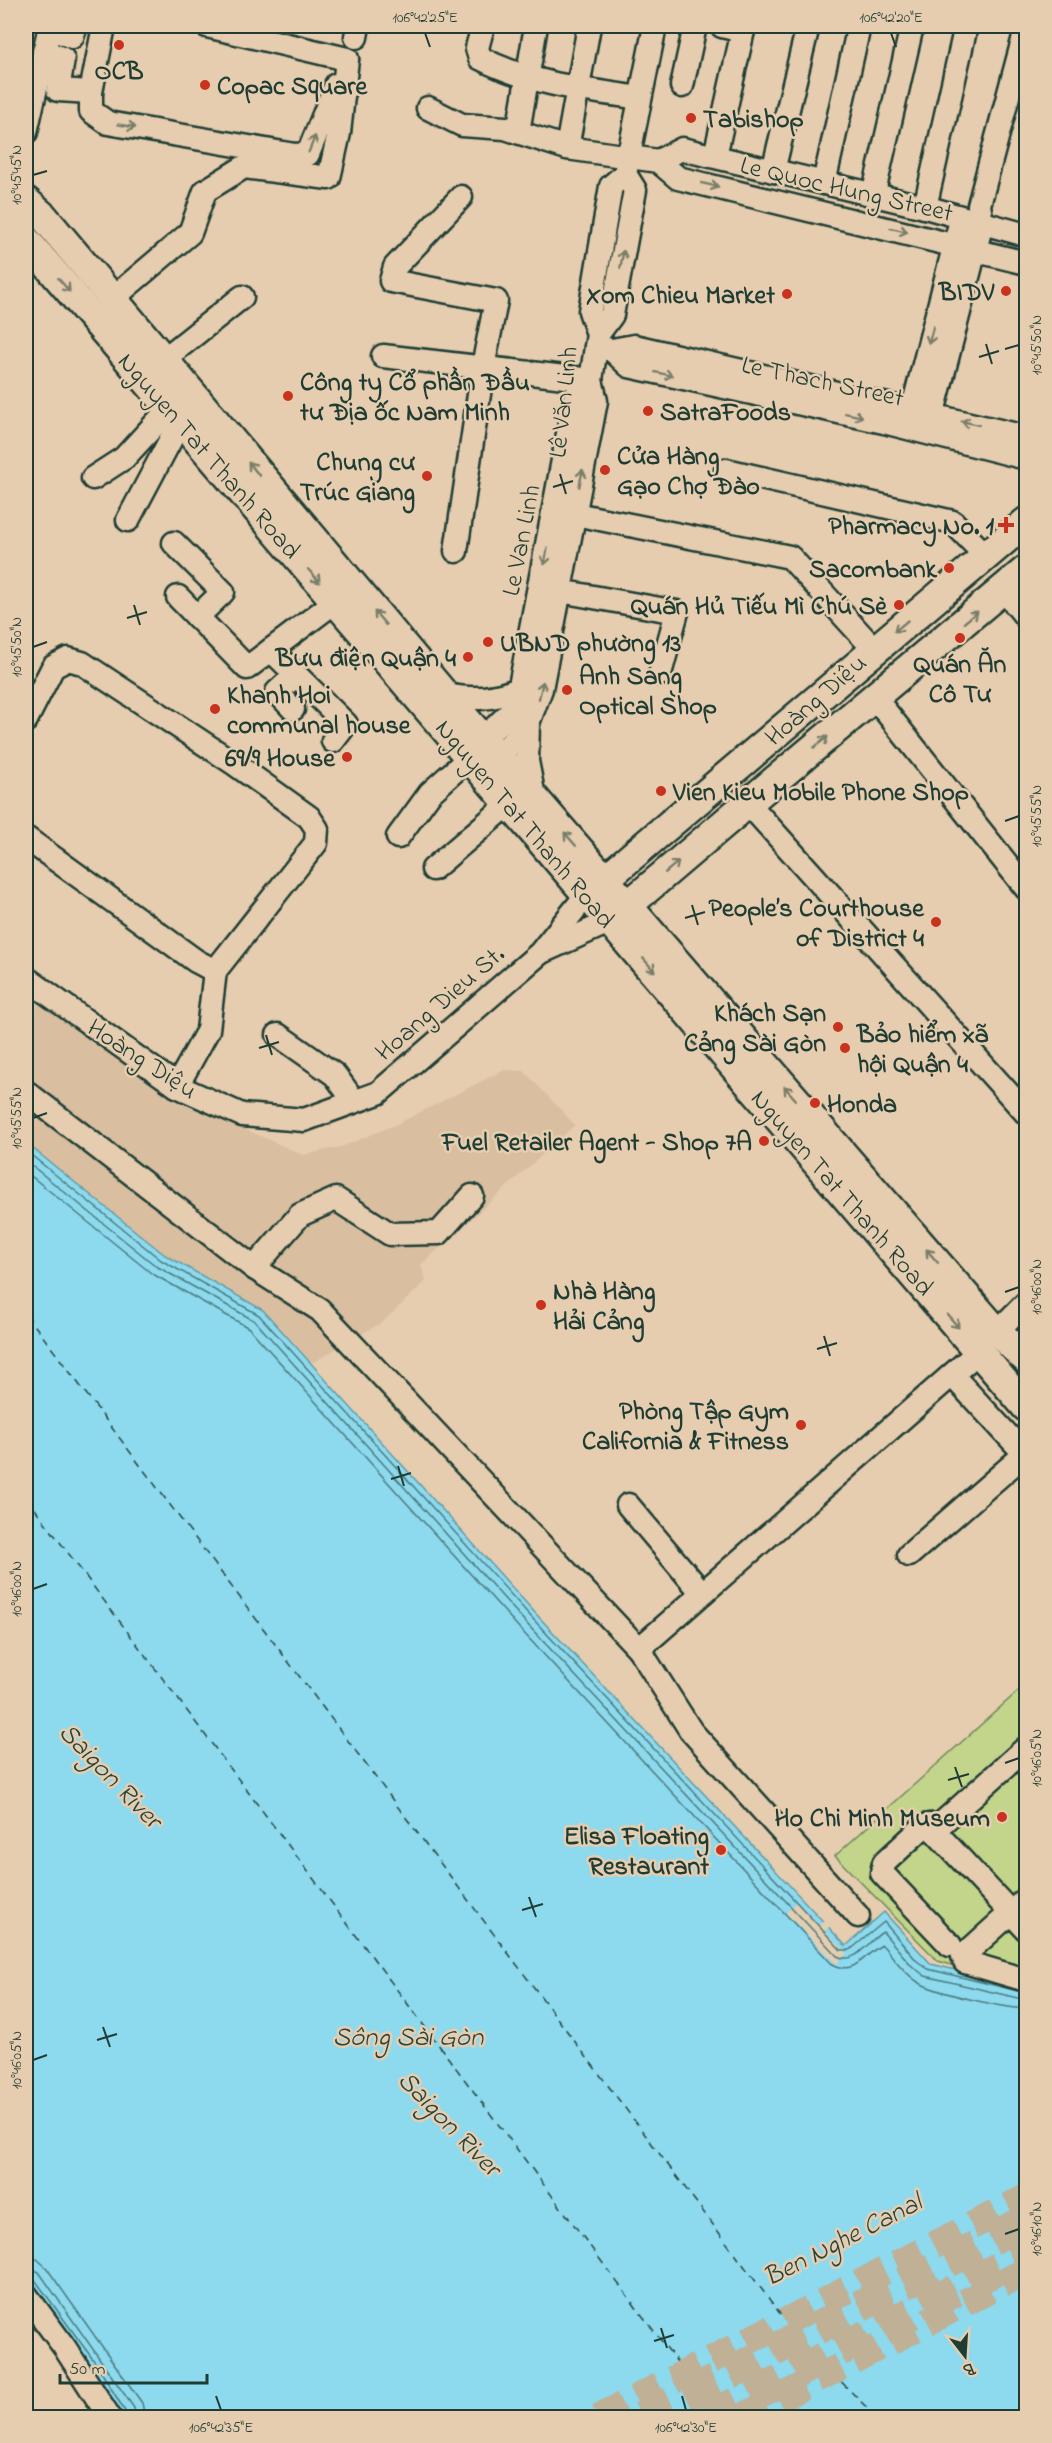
<svg xmlns="http://www.w3.org/2000/svg" width="1052" height="2443" viewBox="0 0 1052 2443" font-family="'Indie Flower',sans-serif">
  <rect width="100%" height="100%" fill="#e7cdaf"/>
  <filter id="ink" filterUnits="userSpaceOnUse"><feTurbulence type="fractalNoise" baseFrequency=".0167" numOctaves="2"/><feDisplacementMap in="SourceGraphic" scale="12" xChannelSelector="R" yChannelSelector="G"/><feConvolveMatrix kernelMatrix="1 2 1 2 8 2 1 2 1" color-interpolation-filters="sRGB"/></filter>
  <g filter="url(#ink)">
    <!-- built -->
    <path fill="#d9bea0" d="M26,991L182,1101L303,1155L341,1147L397,1124L504,1070L524,1071L575,1125L421,1265L426,1281L384,1321L312,1363L263,1310L165,1255L26,1143Z"/>
    <!-- green -->
    <path fill="#c3d58a" stroke="#71895f" stroke-width="1.5" d="M1026,1684V1986L938,1961L835,1856Z"/>
    <!-- water -->
    <path fill="#8dd9ee" stroke="#619ba4" stroke-width="1.5" d="M26,1143L165,1255L263,1310L537,1615L846,1946L884,1912L931,1964L1026,1987V2417H124L26,2277Z"/>
    <!-- pier -->
    <path fill="#e7cdaf" d="M797,1902L819,1925L826,1919L831,1925L825,1931L847,1953L836,1964L786,1913Z"/>
    <g fill="none" stroke-linecap="round" stroke-linejoin="round">
      <!-- shore -->
      <g stroke="#4b7b7e" stroke-width="1.5">
        <path d="M26,1151L161,1260L259,1315L533,1619L841,1950H850L884,1922L917,1961L928,1969L1022,1992"/>
        <path d="M26,1161L156,1266L255,1321L527,1624L837,1956C856,1966 868,1940 883,1932L912,1966L925,1976L1026,2000"/>
        <path d="M26,1172L151,1273L249,1328L521,1630L831,1963C854,1978 864,1954 882,1945C894,1957 903,1973 918,1982C935,1993 1005,2008 1026,2009"/>
        <path d="M26,2257L37,2259L46,2267L142,2403L145,2418"/>
        <path d="M26,2266L39,2272L134,2408L136,2418"/>
        <path d="M26,2274L33,2277L97,2365L129,2418"/>
      </g>
      <!-- ferry -->
      <g stroke="#24453d" stroke-width="1.5" stroke-dasharray="8 6" stroke-linecap="butt">
        <path d="M26,1314L800,2340L877,2418"/>
        <path d="M26,1497L681,2367L732,2418"/>
      </g>
      <!-- major-tunnel -->
      <g stroke="#bfb096" stroke-width="28" stroke-dasharray="28 14" stroke-linecap="butt">
        <path d="M598,2418L1026,2198"/>
        <path d="M741,2418L1026,2271"/>
      </g>
      <!-- highway-tunnel -->
      <g stroke="#bfb096" stroke-width="33" stroke-dasharray="33 16" stroke-linecap="butt">
        <path d="M642,2418L1026,2221"/>
        <path d="M708,2418L1026,2254"/>
      </g>
      <!-- minor casing -->
      <g stroke="#1f3d34" stroke-width="27">
        <g id="minor">
          <path d="M207,26L347,59"/>
          <path d="M483,26L477,48L480,58C530,84 586,90 640,98"/>
          <path d="M722,26L743,31"/>
          <path d="M50,28L72,37L76,26"/>
          <path d="M356,37L358,26"/>
          <path d="M44,51L63,59L58,90L91,92L104,26"/>
          <path d="M682,86L695,26"/>
          <path d="M91,92V111L108,123L295,155L308,154L336,85"/>
          <path d="M428,108L462,125L505,128L567,148L658,161L678,178L1026,263"/>
          <path d="M26,132L50,26"/>
          <path d="M518,132L536,26"/>
          <path d="M567,148L589,26"/>
          <path d="M715,156L744,26"/>
          <path d="M658,161L682,149L925,207L1026,235"/>
          <path d="M773,171L808,26"/>
          <path d="M824,183L859,26"/>
          <path d="M873,196L912,26"/>
          <path d="M925,207L966,26"/>
          <path d="M112,299L190,233L205,191L244,167L329,178L339,133L347,59"/>
          <path d="M598,334L590,311L611,186L625,174L655,26"/>
          <path d="M596,347L612,350L634,346L1026,437"/>
          <path d="M612,350L629,366L884,422L1026,458"/>
          <path d="M383,356L591,380"/>
          <path d="M163,360L242,297"/>
          <path d="M909,423L959,228"/>
          <path d="M929,428L982,223L979,205L1026,29"/>
          <path d="M726,470L953,522L986,556"/>
          <path d="M93,478L124,458L170,408"/>
          <path d="M575,514L790,557L874,649"/>
          <path d="M128,520L181,420"/>
          <path d="M174,543L223,592L197,617"/>
          <path d="M456,551L483,367L496,301L391,281L395,267L461,197"/>
          <path d="M1004,590L1026,617"/>
          <path d="M560,591L677,612L660,674"/>
          <path d="M178,597L247,668L336,601"/>
          <path d="M271,650L346,724L333,741"/>
          <path d="M445,695C474,700 493,700 521,688"/>
          <path d="M875,698L1026,888"/>
          <path d="M293,709L277,692L296,675"/>
          <path d="M26,720L53,667L68,659L82,663L235,764L309,817L317,829L316,843L215,971"/>
          <path d="M528,723L527,761L534,797"/>
          <path d="M483,739L510,713L517,702L575,397L591,380"/>
          <path d="M499,757L528,723L541,689L596,401L591,380L598,334L612,315L635,190L625,174"/>
          <path d="M748,803L1026,1113"/>
          <path d="M398,837L430,793L470,757"/>
          <path d="M26,838L196,961L215,971L208,1030L177,1086"/>
          <path d="M433,869L510,803"/>
          <path d="M544,951L609,922"/>
          <path d="M26,978L177,1086L242,1115L304,1120L378,1093L540,953L588,893"/>
          <path d="M278,1035L335,1075L354,1101"/>
          <path d="M26,1092L254,1268L320,1310L639,1649L691,1731L858,1916"/>
          <path d="M254,1268L300,1215L336,1199L390,1234L439,1233L472,1196"/>
          <path d="M997,1332L1026,1303"/>
          <path d="M952,1375L1026,1455"/>
          <path d="M628,1505L702,1593"/>
          <path d="M909,1555L1026,1453"/>
          <path d="M639,1649L979,1351"/>
          <path d="M929,1825L1026,1929"/>
          <path d="M1026,1899L963,1956L965,1962L1026,1980"/>
          <path d="M950,1945L882,1873L884,1863L924,1826L941,1824L1026,1748"/>
          <path d="M26,2295L65,2348L110,2418"/>
        </g>
      </g>
      <!-- major casing -->
      <g stroke="#1f3d34" stroke-width="33">
        <g id="major">
          <path d="M26,201L44,217L445,695L997,1332L1026,1359"/>
          <path d="M26,240L1026,1407"/>
          <path d="M591,891L1026,522"/>
          <path d="M613,918L748,803L1026,570"/>
        </g>
      </g>
      <!-- minor -->
      <use href="#minor" stroke="#e7cdaf" stroke-width="22"/>
      <!-- major -->
      <use href="#major" stroke="#e7cdaf" stroke-width="28"/>
    </g>
    <!-- one-way arrows -->
    <defs><path id="oneway-shaft" d="M-6 0H5M1.5-3L5.5 0L1.5 3" fill="none" stroke-width="1.6" stroke-linecap="round" stroke-linejoin="round" transform="scale(1.5)"/></defs>
    <g stroke="#797e6b">
      <use href="#oneway-shaft" transform="translate(127 126) rotate(10)"/>
      <use href="#oneway-shaft" transform="translate(312 144) rotate(-68)"/>
      <use href="#oneway-shaft" transform="translate(710 185) rotate(13)"/>
      <use href="#oneway-shaft" transform="translate(899 230) rotate(13)"/>
      <use href="#oneway-shaft" transform="translate(622 259) rotate(-79)"/>
      <use href="#oneway-shaft" transform="translate(64 285) rotate(49)"/>
      <use href="#oneway-shaft" transform="translate(931 335) rotate(105)"/>
      <use href="#oneway-shaft" transform="translate(664 374) rotate(12)"/>
      <use href="#oneway-shaft" transform="translate(854 415) rotate(12)"/>
      <use href="#oneway-shaft" transform="translate(970 423) rotate(-167)"/>
      <use href="#oneway-shaft" transform="translate(254 469) rotate(-130)"/>
      <use href="#oneway-shaft" transform="translate(581 478) rotate(-79)"/>
      <use href="#oneway-shaft" transform="translate(546 556) rotate(101)"/>
      <use href="#oneway-shaft" transform="translate(314 576) rotate(49)"/>
      <use href="#oneway-shaft" transform="translate(971 617) rotate(-40)"/>
      <use href="#oneway-shaft" transform="translate(380 618) rotate(-130)"/>
      <use href="#oneway-shaft" transform="translate(901 626) rotate(140)"/>
      <use href="#oneway-shaft" transform="translate(541 690) rotate(-77)"/>
      <use href="#oneway-shaft" transform="translate(821 742) rotate(-39)"/>
      <use href="#oneway-shaft" transform="translate(570 839) rotate(-131)"/>
      <use href="#oneway-shaft" transform="translate(672 867) rotate(-40)"/>
      <use href="#oneway-shaft" transform="translate(649 965) rotate(49)"/>
      <use href="#oneway-shaft" transform="translate(790 1093) rotate(-131)"/>
      <use href="#oneway-shaft" transform="translate(932 1256) rotate(-131)"/>
      <use href="#oneway-shaft" transform="translate(953 1321) rotate(49)"/>
    </g>
  </g>
  <!-- ticks -->
  <path fill="none" stroke="#1f3d34" stroke-width="2" d="M425,33L430,47M891,33L896,47M33,175L47,171M986,344L992,364M1005,349L1019,345M979,357L999,351M560,474L566,494M553,487L573,481M134,605L140,625M127,618L147,612M33,647L47,642M1005,821L1019,816M692,905L698,925M685,918L705,912M266,1035L272,1055M259,1048L279,1042M33,1118L47,1113M1005,1292L1019,1287M824,1336L830,1356M817,1349L837,1343M398,1466L404,1486M391,1479L411,1473M33,1589L47,1584M1005,1763L1019,1758M955,1767L962,1787M948,1780L969,1774M529,1897L536,1917M522,1910L543,1904M103,2027L110,2047M97,2040L117,2034M33,2060L47,2055M1005,2234L1019,2229M661,2328L667,2348M654,2341L674,2335M216,2396L221,2410M682,2396L686,2410"/>
  <!-- markers -->
  <g fill="#c8321e" stroke="#e7cdaf" stroke-width="2">
    <circle cx="119" cy="45" r="6"/>
    <circle cx="205" cy="85" r="6"/>
    <circle cx="691" cy="118" r="6"/>
    <circle cx="1006" cy="291" r="6"/>
    <circle cx="787" cy="294" r="6"/>
    <circle cx="288" cy="396" r="6"/>
    <circle cx="648" cy="411" r="6"/>
    <circle cx="605" cy="470" r="6"/>
    <circle cx="427" cy="476" r="6"/>
    <path d="M1003 516h6v6h6v6h-6v6h-6v-6h-6v-6h6z"/>
    <circle cx="949" cy="568" r="6"/>
    <circle cx="899" cy="605" r="6"/>
    <circle cx="960" cy="638" r="6"/>
    <circle cx="488" cy="642" r="6"/>
    <circle cx="468" cy="657" r="6"/>
    <circle cx="567" cy="690" r="6"/>
    <circle cx="215" cy="709" r="6"/>
    <circle cx="347" cy="757" r="6"/>
    <circle cx="661" cy="791" r="6"/>
    <circle cx="936" cy="922" r="6"/>
    <circle cx="838" cy="1027" r="6"/>
    <circle cx="845" cy="1048" r="6"/>
    <circle cx="815" cy="1103" r="6"/>
    <circle cx="764" cy="1141" r="6"/>
    <circle cx="541" cy="1305" r="6"/>
    <circle cx="801" cy="1425" r="6"/>
    <circle cx="1002" cy="1817" r="6"/>
    <circle cx="721" cy="1850" r="6"/>
  </g>
  <g text-anchor="middle" stroke-width="5" stroke-linejoin="round" paint-order="stroke">
    <!-- poi labels -->
    <g font-size="26" font-weight="bold" fill="#1f3d34" stroke="#e7cdaf" text-anchor="end">
      <text x="119" y="79" text-anchor="middle">OCB</text>
      <text x="217" y="94" text-anchor="start">Copac Square</text>
      <text x="703" y="127" text-anchor="start">Tabishop</text>
      <text x="994" y="300">BIDV</text>
      <text x="775" y="303">Xom Chieu Market</text>
      <text x="300" y="390" text-anchor="start">Công ty Cổ phần Đầu<tspan x="300" dy="30">tư Địa ốc Nam Minh</tspan></text>
      <text x="660" y="420" text-anchor="start">SatraFoods</text>
      <text x="617" y="464" text-anchor="start">Cửa Hàng<tspan x="617" dy="30">Gạo Chợ Đào</tspan></text>
      <text x="415" y="470">Chung cư<tspan x="415" dy="30">Trúc Giang</tspan></text>
      <text x="994" y="534">Pharmacy No. 1</text>
      <text x="937" y="577">Sacombank</text>
      <text x="887" y="614">Quán Hủ Tiếu Mì Chú Sè</text>
      <text x="500" y="651" text-anchor="start">UBND phường 13</text>
      <text x="456" y="666">Bưu điện Quận 4</text>
      <text x="960" y="672" text-anchor="middle">Quán Ăn<tspan x="960" dy="30">Cô Tư</tspan></text>
      <text x="579" y="684" text-anchor="start">Anh Sang<tspan x="579" dy="30">Optical Shop</tspan></text>
      <text x="227" y="703" text-anchor="start">Khanh Hoi<tspan x="227" dy="30">communal house</tspan></text>
      <text x="335" y="766">69/9 House</text>
      <text x="673" y="800" text-anchor="start">Vien Kieu Mobile Phone Shop</text>
      <text x="924" y="916">People’s Courthouse<tspan x="924" dy="30">of District 4</tspan></text>
      <text x="826" y="1021">Khách Sạn<tspan x="826" dy="30">Cảng Sài Gòn</tspan></text>
      <text x="857" y="1042" text-anchor="start">Bảo hiểm xã<tspan x="857" dy="30">hội Quận 4</tspan></text>
      <text x="827" y="1112" text-anchor="start">Honda</text>
      <text x="752" y="1150">Fuel Retailer Agent - Shop 7A</text>
      <text x="553" y="1299" text-anchor="start">Nhà Hàng<tspan x="553" dy="30">Hải Cảng</tspan></text>
      <text x="789" y="1419">Phòng Tập Gym<tspan x="789" dy="30">California &amp; Fitness</tspan></text>
      <text x="990" y="1826">Ho Chi Minh Museum</text>
      <text x="709" y="1844">Elisa Floating<tspan x="709" dy="30">Restaurant</tspan></text>
    </g>
    <!-- street labels -->
    <g font-size="26" fill="#1f3d34" stroke="#e7cdaf">
      <text transform="translate(847 188) rotate(13)" y="9">Le Quoc Hung Street</text>
      <text transform="translate(823 380) rotate(12)" y="9">Le Thach Street</text>
      <text transform="translate(562 402) rotate(-84)" y="9">Lê Văn Linh</text>
      <text transform="translate(210 455) rotate(49)" y="9">Nguyen Tat Thanh Road</text>
      <text transform="translate(520 540) rotate(-79)" y="9">Le Van Linh</text>
      <text transform="translate(815 699) rotate(-41)" y="9">Hoàng Diệu</text>
      <text transform="translate(526 823) rotate(50)" y="9">Nguyen Tat Thanh Road</text>
      <text transform="translate(439 1002) rotate(-41)" y="9">Hoang Dieu St.</text>
      <text transform="translate(143 1058) rotate(33)" y="9">Hoàng Diệu</text>
      <text transform="translate(843 1192) rotate(49)" y="9">Nguyen Tat Thanh Road</text>
    </g>
    <!-- water labels -->
    <g font-size="27" font-style="italic" fill="#24453d" stroke="#e7cdaf">
      <text transform="translate(111 1775) rotate(46)" y="9">Saigon River</text>
      <text x="408" y="2045">Sông Sài Gòn</text>
      <text transform="translate(450 2123) rotate(46)" y="9">Saigon River</text>
      <text transform="translate(842 2239) rotate(-27)" y="9">Ben Nghe Canal</text>
    </g>
  </g>
  <!-- margin -->
  <rect width="1052" height="2443" fill="none" stroke="#e7cdaf" stroke-width="66"/>
  <!-- north arrow -->
  <g transform="translate(965 2356) rotate(163)" stroke="#e7cdaf" stroke-width="4.5" paint-order="stroke">
  <path d="M0-4.5L10 22L0 15L-10 22Z" fill="#1f3d34"/>
  <text y="-9" font-size="16" font-weight="bold" text-anchor="middle" fill="#1f3d34">B</text>
  </g>
  <!-- scale -->
  <path d="M60 2374v9h147v-9" fill="none" stroke="#1f3d34" stroke-width="3"/>
  <text x="69" y="2374" font-size="18" fill="#1f3d34" stroke="#e7cdaf" stroke-width="4.5" paint-order="stroke">50 m</text>
  <rect x="33" y="33" width="986" height="2377" fill="none" stroke="#1f3d34" stroke-width="2"/>
  <g font-size="15" text-anchor="middle" fill="#1f3d34">
    <text x="425" y="22">106°42'25"E</text>
    <text x="891" y="22">106°42'20"E</text>
    <text transform="translate(16 175) rotate(-90)" y="5">10°45'45"N</text>
    <text transform="translate(1036 345) rotate(-90)" y="5">10°45'50"N</text>
    <text transform="translate(16 647) rotate(-90)" y="5">10°45'50"N</text>
    <text transform="translate(1036 816) rotate(-90)" y="5">10°45'55"N</text>
    <text transform="translate(16 1118) rotate(-90)" y="5">10°45'55"N</text>
    <text transform="translate(1036 1287) rotate(-90)" y="5">10°46'00"N</text>
    <text transform="translate(16 1589) rotate(-90)" y="5">10°46'00"N</text>
    <text transform="translate(1036 1758) rotate(-90)" y="5">10°46'05"N</text>
    <text transform="translate(16 2060) rotate(-90)" y="5">10°46'05"N</text>
    <text transform="translate(1036 2229) rotate(-90)" y="5">10°46'10"N</text>
    <text x="221" y="2432">106°42'35"E</text>
    <text x="686" y="2432">106°42'30"E</text>
  </g>
</svg>
